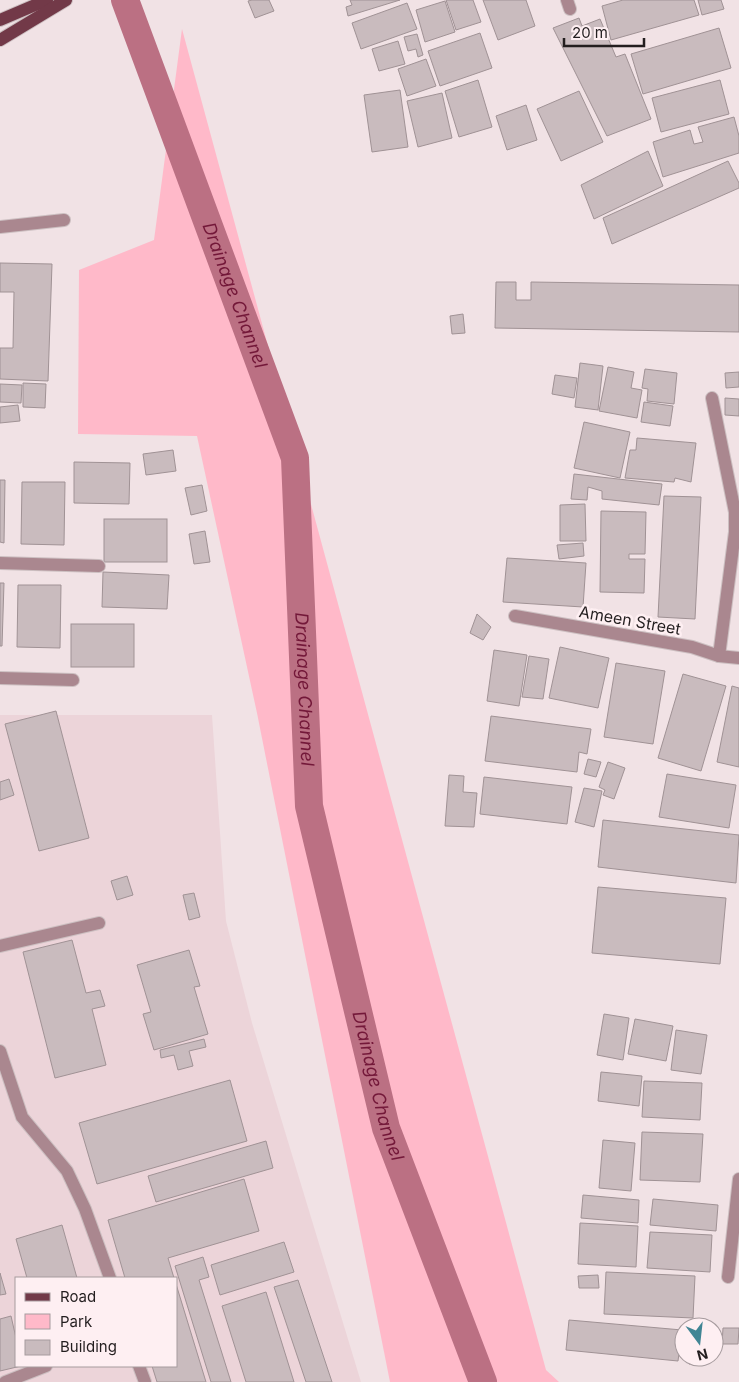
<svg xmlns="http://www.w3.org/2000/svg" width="739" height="1382" viewBox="0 0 739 1382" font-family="Inter,sans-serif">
  <rect width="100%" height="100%" fill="#f1e2e5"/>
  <!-- built -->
  <path fill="#ecd4d9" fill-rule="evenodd" d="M0,715H212L226,921L252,1023L361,1382H0ZM16,1278H176V1366H16Z"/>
  <!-- green -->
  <path fill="#ffb9c9" d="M182,29L546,1370L559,1382H390L257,713L197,436L78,434L79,270L154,240Z"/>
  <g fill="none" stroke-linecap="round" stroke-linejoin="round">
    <!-- canal -->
    <path stroke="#bb7083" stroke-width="28" id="s1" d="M125,0L295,458L309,806L386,1128L483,1382"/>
  </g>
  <!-- building -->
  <g fill="#c9bbbe" stroke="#a09295">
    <path d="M252,0H269L274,11L255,18L248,1Z"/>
    <path d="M350,0H400L348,16L346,7L352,5Z"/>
    <path d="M446,0H473L481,22L456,30Z"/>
    <path d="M483,0H526L535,26L498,40Z"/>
    <path d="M623,0H694L699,15L611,40L602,6Z"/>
    <path d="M698,0H721L724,9L702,15Z"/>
    <path d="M445,1L455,32L425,42L416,10Z"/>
    <path d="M407,3L417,29L361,49L352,23Z"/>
    <path d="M579,18L582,26L600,19L616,57L625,54L651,119L607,136L553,28Z"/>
    <path d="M719,28L731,68L643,94L631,54Z"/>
    <path d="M480,33L492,68L440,86L428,51Z"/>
    <path d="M417,34L423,55L418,57L416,49L408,51L404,37Z"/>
    <path d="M398,41L405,64L379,71L372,49Z"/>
    <path d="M426,59L436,86L407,96L398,69Z"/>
    <path d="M478,80L492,127L459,137L445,91Z"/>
    <path d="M720,80L729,114L661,132L652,98Z"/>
    <path d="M400,90L408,147L372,152L364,95Z"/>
    <path d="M579,91L603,142L561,161L537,109Z"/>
    <path d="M442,93L452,138L418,147L407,101Z"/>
    <path d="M526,105L537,140L507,150L496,116Z"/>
    <path d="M734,117L739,136V153L663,177L653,142L690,130L694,144L703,142L698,127Z"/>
    <path d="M648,151L663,186L594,219L581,185Z"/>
    <path d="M728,161L739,183V188L612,244L603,218Z"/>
    <path d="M0,263L52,264L48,381L0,379V348H13L14,292H0Z"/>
    <path d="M496,282H516V300H531V282L739,285V332L495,328Z"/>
    <path d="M463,314L465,333L452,334L450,316Z"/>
    <path d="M580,363L603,366L598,410L575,407Z"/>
    <path d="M608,367L634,372L631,388L642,390L637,418L599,411Z"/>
    <path d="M645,369L677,373L674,404L647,401L648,389L642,388Z"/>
    <path d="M739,372V387L726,388L725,373Z"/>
    <path d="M555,375L577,378L574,398L552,394Z"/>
    <path d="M23,383L46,384L45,408L23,407Z"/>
    <path d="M0,384L22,385L21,403L0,402Z"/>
    <path d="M725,398L739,399V416L725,415Z"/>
    <path d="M644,402L673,406L670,426L641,422Z"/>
    <path d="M18,405L20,421L0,423V407Z"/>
    <path d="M584,422L630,432L620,478L574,468Z"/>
    <path d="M637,438L696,443L691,482L675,478L674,482L625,478L630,450H636Z"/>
    <path d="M173,450L176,471L146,475L143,454Z"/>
    <path d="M74,462L130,463L129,504L74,503Z"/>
    <path d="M574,474L662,484L659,505L602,499V491L588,487L587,500L571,499Z"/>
    <path d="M0,480H5L4,543L0,542Z"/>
    <path d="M22,482H65L64,545L21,544Z"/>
    <path d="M202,485L207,511L191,515L185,488Z"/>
    <path d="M664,496L701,497L695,619L658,617Z"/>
    <path d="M585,504L586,541H560V505Z"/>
    <path d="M601,511L646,512L645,554H629V559H645L644,593L600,592Z"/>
    <rect x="104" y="519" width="63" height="43"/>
    <path d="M205,531L210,562L194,564L189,534Z"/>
    <path d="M583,543L584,556L559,559L557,545Z"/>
    <path d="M507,558L586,563L583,607L503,602Z"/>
    <path d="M103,572L169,575L167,609L102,607Z"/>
    <path d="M0,583H4L2,646H0Z"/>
    <path d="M18,585H61L60,648L17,647Z"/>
    <path d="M477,614L491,627L483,640L470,633Z"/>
    <rect x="71" y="624" width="63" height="43"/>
    <path d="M560,647L609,658L598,708L549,698Z"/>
    <path d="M494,650L527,655L519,706L487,701Z"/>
    <path d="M529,656L549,659L543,699L522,697Z"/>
    <path d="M616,663L665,671L653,744L604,737Z"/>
    <path d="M683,674L726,686L701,771L658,758Z"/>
    <path d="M732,686L739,688V767L717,762Z"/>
    <path d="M56,711L89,838L39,851L5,724Z"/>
    <path d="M491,716L591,729L587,754L579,752L577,772L485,761Z"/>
    <path d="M588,759L601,762L596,777L584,774Z"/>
    <path d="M608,762L625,768L614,799L603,795L605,790L599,787Z"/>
    <path d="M667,774L736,785L729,828L659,817Z"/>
    <path d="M449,775L464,776L463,792L477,793L474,827L445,826Z"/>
    <path d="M484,777L572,787L567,824L480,814Z"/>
    <path d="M9,779L14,795L0,800V782Z"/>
    <path d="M584,788L602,791L594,827L575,822Z"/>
    <path d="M603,820L739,835L736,883L598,867Z"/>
    <path d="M127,876L133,895L117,900L111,881Z"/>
    <path d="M598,887L726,898L720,964L592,953Z"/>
    <path d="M194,893L200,917L189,920L183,895Z"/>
    <path d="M72,940L86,993L100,990L105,1006L92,1009L106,1065L55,1078L23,952Z"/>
    <path d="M189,950L200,986L194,987L208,1034L154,1050L143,1014L151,1012L137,965Z"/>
    <path d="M604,1014L629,1018L623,1060L597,1055Z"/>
    <path d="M635,1019L673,1026L666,1061L628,1054Z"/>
    <path d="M676,1030L707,1035L701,1074L671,1070Z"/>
    <path d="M204,1039L206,1047L189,1051L193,1066L178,1070L174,1055L161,1058L160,1050Z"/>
    <path d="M601,1072L642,1076L639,1106L598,1101Z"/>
    <path d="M230,1080L247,1141L97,1184L79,1123Z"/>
    <path d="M644,1081L702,1083L700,1120L642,1117Z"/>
    <path d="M642,1132L703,1134L700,1182L640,1180Z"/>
    <path d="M603,1140L635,1143L631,1191L599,1188Z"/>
    <path d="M266,1141L273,1168L156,1202L148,1176Z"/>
    <path d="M244,1179L259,1231L168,1258L174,1278H125L108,1220Z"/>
    <path d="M583,1195L639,1200L638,1223L581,1218Z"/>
    <path d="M653,1199L718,1205L716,1231L650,1225Z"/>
    <path d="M580,1223L638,1226L636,1267L578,1264Z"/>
    <path d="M62,1225L77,1278H27L16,1239Z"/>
    <path d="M650,1232L712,1235L710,1272L647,1268Z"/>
    <path d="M284,1242L294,1272L220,1295L211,1265Z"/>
    <path d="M203,1257L209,1277L199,1280L231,1382H211L175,1266Z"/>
    <path d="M606,1272L695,1276L693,1318L604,1314Z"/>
    <path d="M0,1273L6,1294L0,1295Z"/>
    <path d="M598,1275L599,1288H579L578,1276Z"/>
    <path d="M298,1280L332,1382H306L274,1287Z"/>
    <path d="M176,1284L206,1382H157L152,1366H176Z"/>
    <path d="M266,1292L294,1382H246L222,1306Z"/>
    <path d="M11,1316L16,1338V1366H21L0,1371V1319Z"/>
    <path d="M569,1320L682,1330L678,1361L566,1350Z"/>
    <path d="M723,1328H739L738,1344H722Z"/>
    <path d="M690,1357H703L702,1365L689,1364Z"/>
  </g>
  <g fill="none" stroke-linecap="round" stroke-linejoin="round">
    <!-- minor casing -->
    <g stroke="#ccbfc1" stroke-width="14">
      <g id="minor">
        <path d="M567,0L570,9"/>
        <path d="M0,227L64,220"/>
        <path d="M712,398L735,512V532L719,656"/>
        <path d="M0,563L99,566"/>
        <path d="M515,616L692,647L719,656L739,658"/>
        <path d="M0,678L73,680"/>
        <path d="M0,946L99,923"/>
        <path d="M0,1051L22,1117L67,1171L85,1209L110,1278"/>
        <path d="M728,1277L739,1179"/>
        <path d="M139,1366L145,1382"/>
        <path d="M5,1382L46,1366"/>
      </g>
    </g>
    <!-- major casing -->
    <g stroke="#ccbfc1" stroke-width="14">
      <g id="major">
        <path d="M0,20L47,0"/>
        <path d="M0,40L66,0"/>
      </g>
    </g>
    <!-- minor -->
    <use href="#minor" stroke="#aa878f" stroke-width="12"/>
    <!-- major -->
    <use href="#major" stroke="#723948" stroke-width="12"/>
  </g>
  <g text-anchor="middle" stroke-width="5" stroke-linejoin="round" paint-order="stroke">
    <!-- street labels -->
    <g font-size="16" fill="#231e1f" stroke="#feeff2">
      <text transform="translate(630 620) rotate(10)" y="6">Ameen Street</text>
    </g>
    <!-- water labels -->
    <g font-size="18" font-style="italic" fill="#731839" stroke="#feeff2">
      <text dy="6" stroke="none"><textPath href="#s1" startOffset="315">Drainage Channel</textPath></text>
      <text dy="6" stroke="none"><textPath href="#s1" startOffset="720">Drainage Channel</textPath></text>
      <text dy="6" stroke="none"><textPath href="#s1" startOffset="1125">Drainage Channel</textPath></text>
    </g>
  </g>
  <!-- legend -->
  <rect x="15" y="1277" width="162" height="90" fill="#feeff2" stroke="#a69b9e"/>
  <rect x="25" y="1293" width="25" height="8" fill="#723948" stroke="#a69b9e"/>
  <text x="60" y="1302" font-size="15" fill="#231e1f">Road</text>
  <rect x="25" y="1314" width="25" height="15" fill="#ffb9c9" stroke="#a69b9e"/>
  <text x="60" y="1327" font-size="15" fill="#231e1f">Park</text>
  <rect x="25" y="1340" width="25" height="15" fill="#c9bbbe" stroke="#a69b9e"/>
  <text x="60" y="1352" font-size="15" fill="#231e1f">Building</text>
  <!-- north arrow -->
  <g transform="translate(699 1342) rotate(165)"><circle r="24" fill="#feeff2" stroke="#a69b9e"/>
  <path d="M0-4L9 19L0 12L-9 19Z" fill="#418594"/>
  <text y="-8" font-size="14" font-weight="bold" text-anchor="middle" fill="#231e1f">N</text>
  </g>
  <!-- scale -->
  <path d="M564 38v8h80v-8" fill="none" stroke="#231e1f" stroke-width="2.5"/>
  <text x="572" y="38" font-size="15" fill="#231e1f" stroke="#feeff2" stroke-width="4" paint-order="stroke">20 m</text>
</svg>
